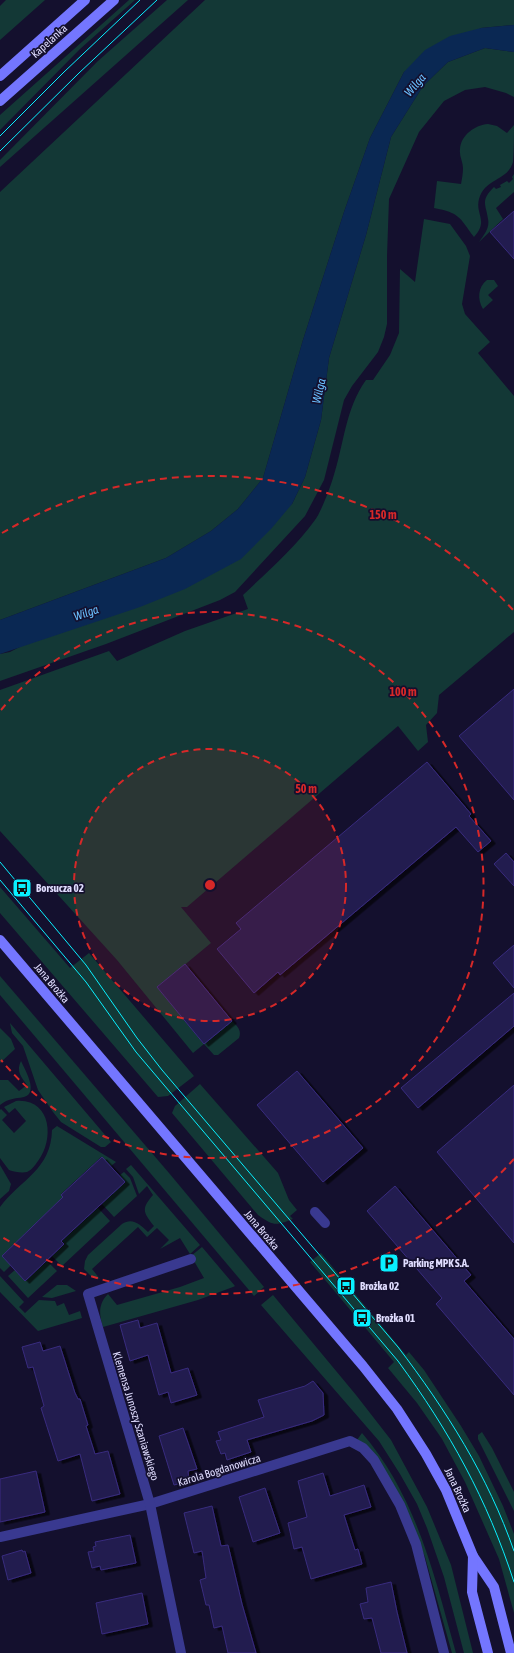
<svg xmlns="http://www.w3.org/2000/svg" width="514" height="1653" viewBox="0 0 514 1653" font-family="'Asap Condensed',sans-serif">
  <defs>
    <filter id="shadow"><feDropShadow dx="4.5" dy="2.5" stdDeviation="0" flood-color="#0009"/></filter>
  </defs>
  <rect width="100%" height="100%" fill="#14102e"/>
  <!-- green -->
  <g fill="#133836">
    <path d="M6,0H45L0,40V6Z"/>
    <path d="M129,0H135L80,49L0,130V115Z"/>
    <path d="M167,0H188L0,167V160L98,61Z"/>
    <path d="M205,0H514V25L481,28L404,72L370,138L344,212L303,340L263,478L238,509L211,531L166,558L0,620V192Z"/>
    <path d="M485,48L514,52V97L506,93L485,87L465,90L444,101L419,132L389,199L387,256V324L384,337L378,352L352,386L344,400L324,480L305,516L235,592L220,600L106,644L0,681V654L10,652L292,504L305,477L321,420L329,358L366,235L391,137L423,86L448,62Z"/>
    <path d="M488,124L497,126L507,133L514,125C514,136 514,151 513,162C507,182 486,177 479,199C475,214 489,221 474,237C459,217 460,213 434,208L437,181L461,184C462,179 463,173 463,168C463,162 459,156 460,149C461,135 475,125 488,124Z"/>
    <path d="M514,174V192L496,208L503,219L479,242C484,235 490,228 488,219C486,204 480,201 494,187L496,189L501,187L500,185L507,181L509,183L513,179L512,177Z"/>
    <path d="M424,219L450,224L466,246L470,256L462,304L465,314L490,342L478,353L514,396V632L439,695L437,713L426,725L428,742L418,751L398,726L187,907H181L211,943L158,987L204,1044L232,1021C237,1026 242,1030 239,1038L218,1055H214L204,1044L193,1053L117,960L0,831V690L109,651L117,661L185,631L248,609L243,595C268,571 295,548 315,520C321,512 330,488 333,478C344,445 345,409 366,380H373L390,355L399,333L400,269L415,282Z"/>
    <path d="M487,280H494L498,286L488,295L493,300L483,309C477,299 478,287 487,280Z"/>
    <path d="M0,887L70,968L89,953L194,1076L168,1096L158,1097L0,913Z"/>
    <path d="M0,976L169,1173L264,1287L254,1296L0,995Z"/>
    <path d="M10,1023L111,1142L105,1147H101L61,1122L53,1112L38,1090L23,1046L12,1033Z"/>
    <path d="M0,1028L11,1039L15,1049L0,1063Z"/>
    <path d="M21,1061C25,1070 39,1093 24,1097C14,1099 9,1098 0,1105V1080H8L19,1091L27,1085C21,1077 16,1071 21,1061Z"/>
    <path d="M200,1084L278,1173L289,1200L297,1210L290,1216L293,1219C275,1226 274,1226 258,1215L172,1113L175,1106Z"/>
    <path d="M16,1101C51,1098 55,1139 38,1161C35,1165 32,1170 27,1172C22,1173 14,1172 9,1170L0,1158V1110L1,1109L7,1115L2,1120L14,1133L26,1121L15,1108L9,1113L4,1107Z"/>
    <path d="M57,1126L116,1162L111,1166L101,1157L61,1194L63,1197L2,1256L11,1265L4,1272L0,1268V1207C21,1179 51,1170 52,1130Z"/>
    <path d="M0,1165L11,1184L9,1191L0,1199Z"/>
    <path d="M131,1165L200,1245L190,1254L180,1238L160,1249L169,1240L157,1228L147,1237L138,1227L92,1269L100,1279L91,1276L84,1269L85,1261L88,1255L122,1224C132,1217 140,1224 148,1232L154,1226C143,1212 141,1209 153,1195L147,1186L139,1194L133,1177L126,1169Z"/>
    <path d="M124,1172L130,1178L137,1196L114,1217L102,1204L125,1182L120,1175Z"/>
    <path d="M98,1208L110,1221L62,1266L52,1256L65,1244L62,1241Z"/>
    <path d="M202,1247L235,1286L233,1287L198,1300L103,1327C99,1315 98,1304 108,1294L117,1305L180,1287L204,1278L191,1256Z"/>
    <path d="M321,1253L406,1355L409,1352L424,1370L461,1426L479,1456L503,1506L514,1534V1613L499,1559L465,1482L442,1439L417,1403L388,1368L394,1362L310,1262Z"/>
    <path d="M47,1261L57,1271L28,1298L8,1276L15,1270L26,1281Z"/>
    <path d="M0,1276L24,1302L19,1307L25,1313L39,1300L55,1301L57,1306L64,1303L69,1315L80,1311L82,1318L38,1331L0,1292Z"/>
    <path d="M57,1285H67L76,1291L52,1298L42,1297Z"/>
    <path d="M273,1295L356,1395L391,1440L427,1507L451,1565L473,1653H464L444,1577L427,1528L417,1504L400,1474L379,1441L261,1305Z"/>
    <path d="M482,1432L492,1448L514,1492V1511L478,1439V1435Z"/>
    <path d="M362,1433C417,1497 434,1575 456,1653H452L425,1557L412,1525L357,1440Z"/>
  </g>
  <!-- water -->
  <path fill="#0a2853" d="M514,25V52L485,48L448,62L423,86L391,137L366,235L329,358L321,420L305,477L292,504L271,529L241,559L185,589L140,607L0,654V620L166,558L211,531L238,509L263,478L303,340L344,212L370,138L404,72L425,50L450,36L481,28Z"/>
  <!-- building -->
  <g fill="#241b50" stroke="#382c7e" filter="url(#shadow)">
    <path d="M514,211V259L490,232Z"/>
    <path d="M514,689V800L459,736Z"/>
    <path d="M427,762L471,814L469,816L491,841L478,852L456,827L280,975L278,972L254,993L217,949L241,929L236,923Z"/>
    <path d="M506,853L514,862V886L494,864Z"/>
    <path d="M514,945V988L493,963Z"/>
    <path d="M185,964L232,1021L204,1044L157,987Z"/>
    <path d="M514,993V1026L418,1108L401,1088Z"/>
    <path d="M297,1071L363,1148L323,1182L257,1105Z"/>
    <path d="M514,1085V1243L437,1152Z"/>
    <path d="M102,1157L125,1182L61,1241L64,1244L25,1281L2,1256L63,1197L61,1195Z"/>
    <path d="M395,1186L471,1275L464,1281L514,1339V1395L436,1304L442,1298L367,1211Z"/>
    <path d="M138,1320L140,1328L157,1323L171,1373L188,1368L197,1395L171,1403L168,1392L159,1395L148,1355L130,1361L120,1325Z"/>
    <path d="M40,1342L43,1351L60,1346L75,1393L78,1399H80L88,1425L86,1426L95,1454L108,1451L120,1494L92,1501L80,1454L58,1461L41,1408L44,1406L33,1367L28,1368L22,1347Z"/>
    <path d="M313,1381L323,1393L324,1415L312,1421L247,1440L251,1452L227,1460L225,1453L221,1454L216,1441L221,1440L218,1432L264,1417L258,1400L305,1386Z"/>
    <path d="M183,1428L197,1469L188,1471L189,1481L174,1485L159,1436Z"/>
    <path d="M36,1471L45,1512L0,1522V1479Z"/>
    <path d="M323,1473L330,1496L364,1485L371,1507L344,1515L355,1550L358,1549L362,1564L311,1579L302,1547L294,1549L288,1523L307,1517L298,1481Z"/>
    <path d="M265,1488L280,1533L253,1542L239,1497Z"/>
    <path d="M212,1506L221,1546L228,1545L242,1604L256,1653H228L222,1626L214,1628L209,1605H206L200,1580L206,1578L202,1551L194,1553L184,1513Z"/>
    <path d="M130,1535L136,1563L101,1570L100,1566L92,1568L88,1552L94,1551L93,1547L96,1546L95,1542Z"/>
    <path d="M22,1550L23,1552L25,1551L31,1573L8,1580L2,1556Z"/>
    <path d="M391,1582L397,1612L407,1653H381L372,1618L364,1619L360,1604L368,1602L366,1588Z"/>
    <path d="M142,1593L148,1624L102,1634L96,1603Z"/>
  </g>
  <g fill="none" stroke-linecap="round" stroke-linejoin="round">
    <!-- service -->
    <path stroke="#393990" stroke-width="10" d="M315,1212L325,1223"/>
    <!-- minor -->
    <g stroke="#393990" stroke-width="10">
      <path d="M0,1537L150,1504L350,1441L363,1448L374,1460L400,1505L416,1544L444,1653"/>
      <path d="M181,1653L150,1504L88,1294L191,1259"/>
    </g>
    <!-- secondary -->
    <g stroke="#7476ff" stroke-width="10">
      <path d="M0,76L85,0"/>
      <path d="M0,101L114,0"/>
      <path d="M0,940L363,1366L397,1409L426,1454L446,1490L473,1556L494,1587L511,1653"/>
      <path d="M473,1556L472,1592L488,1653"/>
    </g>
    <!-- tram -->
    <g stroke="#09f0ff" stroke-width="1">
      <path d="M0,136L64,72L140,0"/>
      <path d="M0,151L79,73L157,0"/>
      <path d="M0,862L86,965L137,1038L162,1070L398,1347C446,1410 488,1476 514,1551"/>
      <path d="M0,880L86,982L136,1052L398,1361C450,1432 487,1499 514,1582"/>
    </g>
  </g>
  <!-- distance rings -->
  <circle cx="210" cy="885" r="136" fill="#d62828" fill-opacity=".12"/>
  <g fill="none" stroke="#d62828" stroke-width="2" stroke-dasharray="7 5">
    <circle cx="210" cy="885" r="136"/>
    <path d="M1 710A273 273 0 1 1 1 1060"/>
    <path d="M514 1159A409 409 0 0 1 2 1237M2 533A409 409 0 0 1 514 611"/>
  </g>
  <!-- icons -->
  <defs>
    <g id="bus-square" transform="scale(1)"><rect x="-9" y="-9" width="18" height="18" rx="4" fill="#09f0ff" stroke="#14102e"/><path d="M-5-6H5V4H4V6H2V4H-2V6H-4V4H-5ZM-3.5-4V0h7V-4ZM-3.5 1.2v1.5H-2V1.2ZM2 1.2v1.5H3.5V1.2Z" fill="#111"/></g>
    <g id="parking-square" transform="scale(1)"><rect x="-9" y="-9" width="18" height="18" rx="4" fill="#09f0ff" stroke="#14102e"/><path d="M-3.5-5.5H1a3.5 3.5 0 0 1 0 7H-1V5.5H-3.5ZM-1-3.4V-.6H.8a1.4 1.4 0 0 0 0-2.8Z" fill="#111"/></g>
  </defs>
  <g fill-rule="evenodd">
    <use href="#bus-square" x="22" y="888"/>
    <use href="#parking-square" x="389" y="1263"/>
    <use href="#bus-square" x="346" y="1286"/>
    <use href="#bus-square" x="362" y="1318"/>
  </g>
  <g text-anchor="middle" stroke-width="3.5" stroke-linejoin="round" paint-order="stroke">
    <!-- street labels -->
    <g font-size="11" fill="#e0ddff" stroke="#14102e">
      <text transform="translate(49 41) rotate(-42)" y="4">Kapelanka</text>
      <text transform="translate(52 983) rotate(50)" y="4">Jana Brożka</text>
      <text transform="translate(262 1230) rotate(50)" y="4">Jana Brożka</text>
      <text transform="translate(136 1416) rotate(73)" y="4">Klemensa Junoszy Szaniawskiego</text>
      <text transform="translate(219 1470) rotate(-17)" y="4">Karola Bogdanowicza</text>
      <text transform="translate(458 1490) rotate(65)" y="4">Jana Brożka</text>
    </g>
    <!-- poi labels -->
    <g font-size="11" font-weight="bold" fill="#e0ddff" stroke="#14102e" text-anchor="start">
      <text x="36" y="892">Borsucza 02</text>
      <text x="403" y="1267">Parking MPK S.A.</text>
      <text x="360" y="1290">Brożka 02</text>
      <text x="376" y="1322">Brożka 01</text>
    </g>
    <!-- water labels -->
    <g font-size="12" font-style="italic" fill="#6bc0ff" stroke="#14102e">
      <text transform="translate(415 85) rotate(-49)" y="4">Wilga</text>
      <text transform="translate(319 391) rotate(-77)" y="4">Wilga</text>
      <text transform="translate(86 613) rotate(-18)" y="4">Wilga</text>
    </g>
  </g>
  <circle cx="210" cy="885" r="6" fill="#d62828" stroke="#14102e" stroke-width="2"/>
  <g font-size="12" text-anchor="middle" font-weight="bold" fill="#d62828" stroke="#14102e" stroke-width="3.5" stroke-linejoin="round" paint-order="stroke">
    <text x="383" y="519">150 m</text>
    <text x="403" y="696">100 m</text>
    <text x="306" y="793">50 m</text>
  </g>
</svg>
